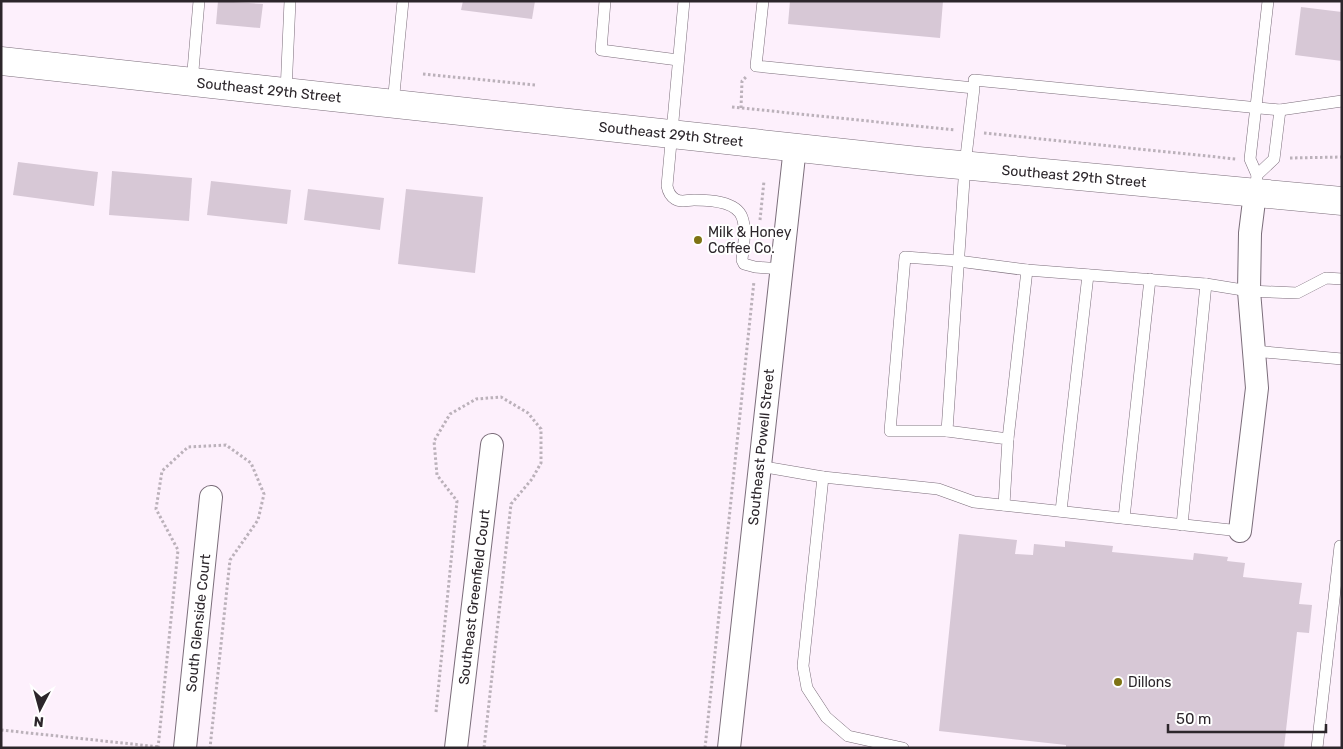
<svg xmlns="http://www.w3.org/2000/svg" width="1343" height="749" viewBox="0 0 1343 749" font-family="Rubik,sans-serif">
  <rect width="100%" height="100%" fill="#fdf0fc"/>
  <!-- building -->
  <g fill="#d7c8d6">
    <path d="M218,1L263,4L260,28L216,24Z"/>
    <path d="M463,1H535L532,19L461,10Z"/>
    <path d="M790,1H943L940,38L788,24Z"/>
    <path d="M1301,7L1342,12V61L1295,55Z"/>
    <path d="M18,162L98,172L94,206L13,195Z"/>
    <path d="M112,171L192,178L189,221L109,215Z"/>
    <path d="M211,181L291,190L287,224L207,215Z"/>
    <path d="M308,189L384,198L380,230L304,220Z"/>
    <path d="M406,189L483,197L475,273L398,264Z"/>
    <path d="M959,534L1017,540L1015,554L1033,555L1034,544L1065,547V541L1113,546L1112,552L1193,560L1194,553L1228,557L1227,561L1245,563L1243,577L1302,583L1299,604L1312,605L1309,633L1297,632L1284,748H1066V745L939,731Z"/>
  </g>
  <g fill="none" stroke-linecap="round" stroke-linejoin="round">
    <!-- lane casing -->
    <g stroke="#7b6d7a" stroke-width="12">
      <g id="lane">
        <path d="M605,1L601,50L678,60"/>
        <path d="M684,1L667,186C668,191 670,196 675,199C681,203 687,200 694,200C709,200 736,201 742,217C747,230 743,247 742,260L744,264L755,267L781,269"/>
        <path d="M763,1L756,66L974,88L965,165L947,431L1008,439L1004,505"/>
        <path d="M974,80L1280,110L1342,101"/>
        <path d="M192,82L199,1"/>
        <path d="M286,92L290,1"/>
        <path d="M393,104L403,1"/>
        <path d="M1257,175L1274,159L1280,110"/>
        <path d="M1255,193L1257,175L1250,159L1268,1"/>
        <path d="M1027,270L1206,284L1249,291L1297,293L1326,278L1342,279"/>
        <path d="M1254,351L1342,359"/>
        <path d="M947,431H890L905,257L958,261L1027,270L1008,439"/>
        <path d="M759,466L823,477L938,489L974,502L1240,531"/>
        <path d="M823,477L803,666L807,688L826,717L848,736L903,748"/>
        <path d="M1061,511L1088,275"/>
        <path d="M1124,518L1150,279"/>
        <path d="M1182,525L1206,284"/>
        <path d="M1317,748L1340,546"/>
      </g>
    </g>
    <!-- street casing -->
    <g stroke="#7b6d7a" stroke-width="24">
      <g id="street">
        <path d="M1240,531L1257,388L1249,291L1250,233L1255,193"/>
        <path d="M185,748L211,497"/>
        <path d="M456,748L492,445"/>
        <path d="M729,748L795,147"/>
      </g>
    </g>
    <!-- secondary casing -->
    <g stroke="#7b6d7a" stroke-width="29">
      <path id="secondary" d="M1,61L918,161L1342,201"/>
    </g>
    <!-- path -->
    <g stroke="#bbb1ba" stroke-width="3" stroke-dasharray="2.5 2.5" stroke-linecap="butt">
      <path d="M423,74L536,85"/>
      <path d="M732,107L955,130"/>
      <path d="M741,108L742,81L746,77"/>
      <path d="M984,133L1236,159"/>
      <path d="M1290,158L1342,157"/>
      <path d="M760,220L764,181"/>
      <path d="M436,712L457,501L437,475L434,441L450,414L476,399L501,397L528,413L541,429V463L532,479L511,504L484,748"/>
      <path d="M1,730L160,747"/>
      <path d="M158,748L178,550L156,509L162,471L188,447L226,445L251,463L264,494L258,520L230,560L210,748"/>
      <path d="M705,748L754,281"/>
    </g>
    <!-- lane -->
    <use href="#lane" stroke="#fff" stroke-width="11"/>
    <!-- street -->
    <use href="#street" stroke="#fff" stroke-width="22"/>
    <!-- secondary -->
    <use href="#secondary" stroke="#fff" stroke-width="28"/>
  </g>
  <!-- markers -->
  <g fill="#7e7314" stroke="#fff" stroke-width="2">
    <circle cx="698" cy="240" r="5"/>
    <circle cx="1118" cy="682" r="5"/>
  </g>
  <g text-anchor="middle" stroke-width="4" stroke-linejoin="round" paint-order="stroke">
    <!-- street labels -->
    <g font-size="14" fill="#2c262b" stroke="#fff">
      <text transform="translate(269 90) rotate(6)" y="5">Southeast 29th Street</text>
      <text transform="translate(671 134) rotate(6)" y="5">Southeast 29th Street</text>
      <text transform="translate(1074 176) rotate(5)" y="5">Southeast 29th Street</text>
      <text transform="translate(761 447) rotate(-84)" y="5">Southeast Powell Street</text>
      <text transform="translate(474 597) rotate(-83)" y="5">Southeast Greenfield Court</text>
      <text transform="translate(198 623) rotate(-84)" y="5">South Glenside Court</text>
    </g>
    <!-- poi labels -->
    <g font-size="14" fill="#2c262b" stroke="#fff" text-anchor="start">
      <text x="708" y="237">Milk &amp; Honey<tspan x="708" dy="16">Coffee Co.</tspan></text>
      <text x="1128" y="687">Dillons</text>
    </g>
  </g>
  <!-- border -->
  <rect width="1343" height="749" fill="none" stroke="#2c262b" stroke-width="5"/>
  <!-- north arrow -->
  <g transform="translate(40 709) rotate(186)" stroke="#ffffff" stroke-width="4" paint-order="stroke">
  <path d="M0-4L9 19L0 12L-9 19Z" fill="#2c262b"/>
  <text y="-8" font-size="14" font-weight="bold" text-anchor="middle" fill="#2c262b">N</text>
  </g>
  <!-- scale -->
  <path d="M1168 724v8h158v-8" fill="none" stroke="#2c262b" stroke-width="2.5"/>
  <text x="1176" y="724" font-size="15" fill="#2c262b" stroke="#ffffff" stroke-width="4" paint-order="stroke">50 m</text>
</svg>
